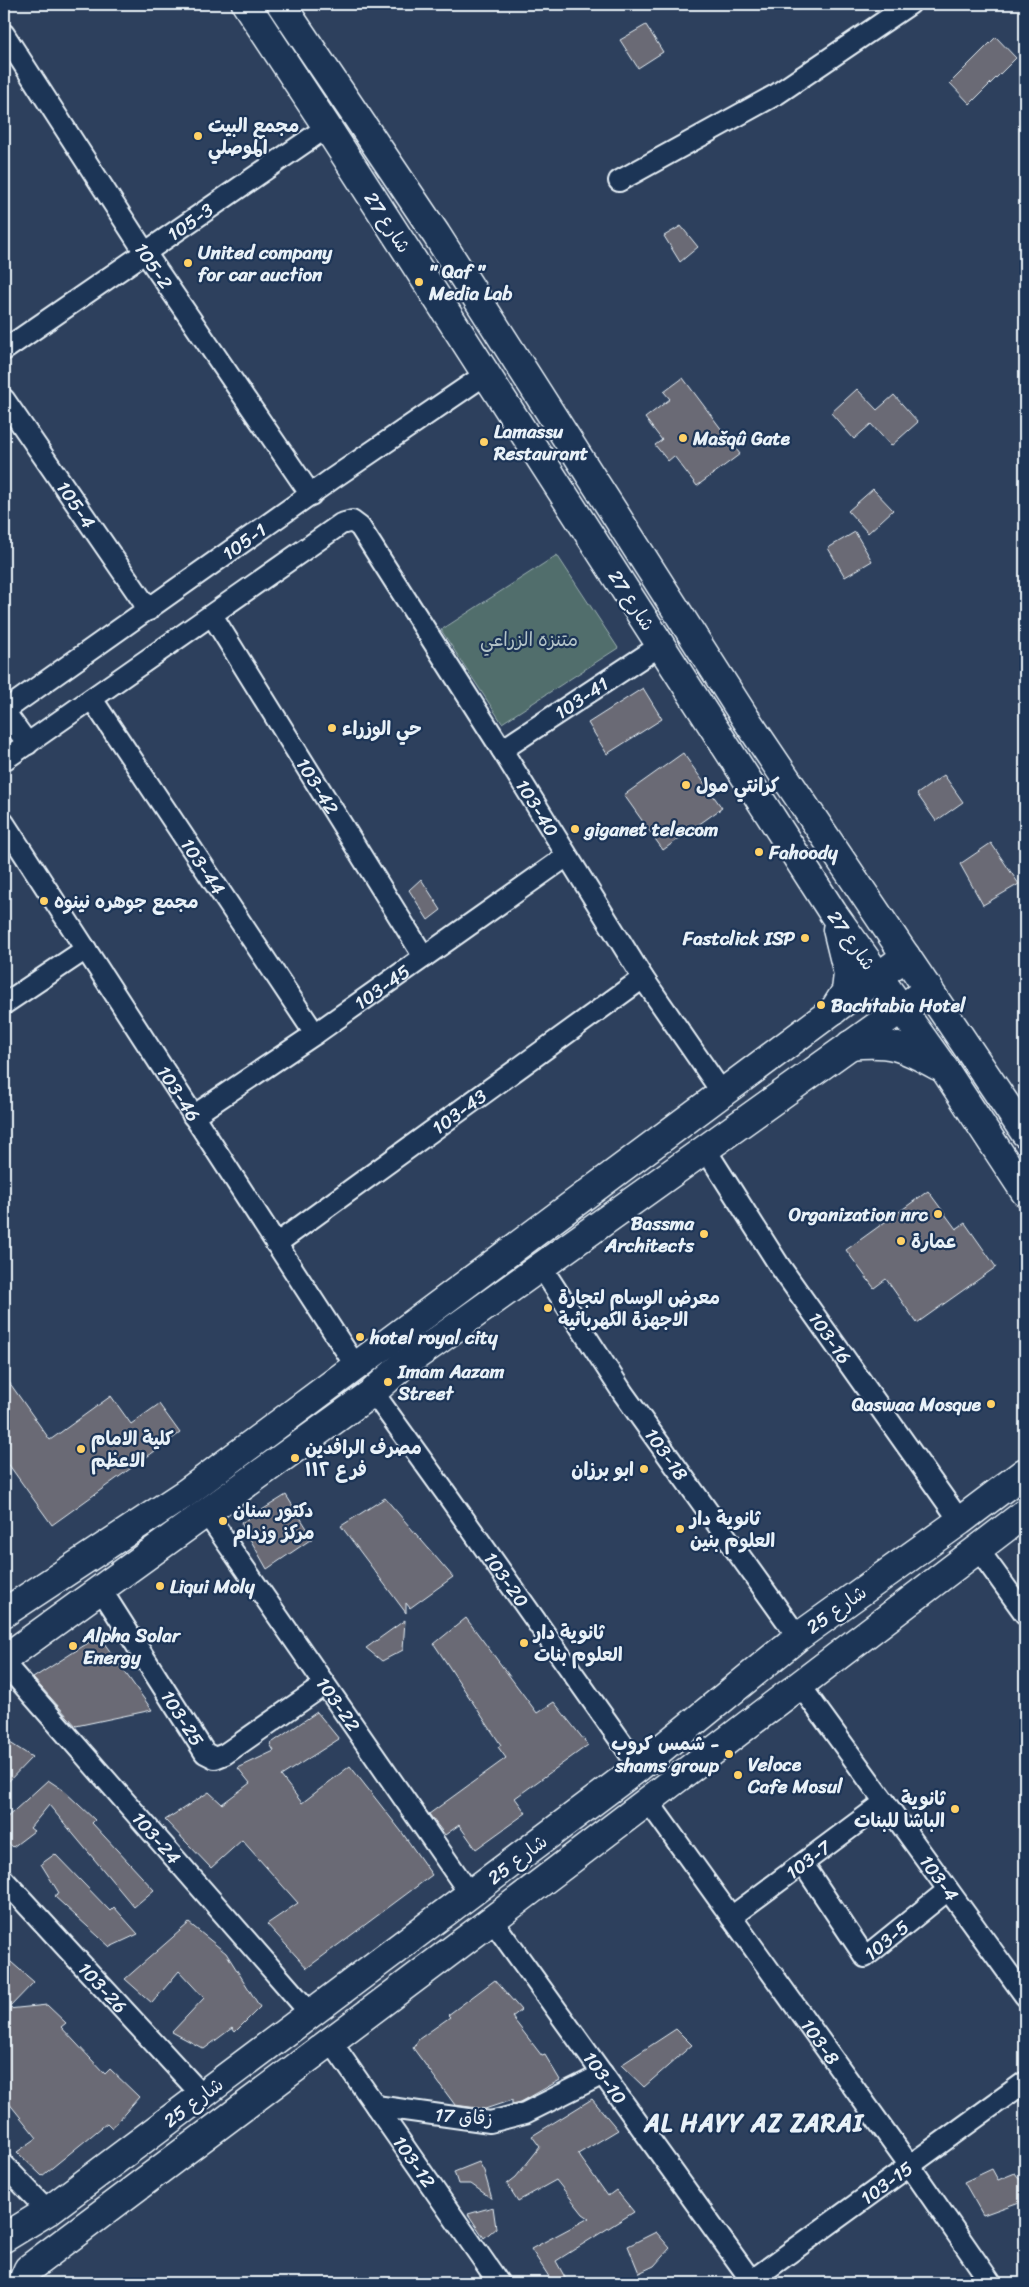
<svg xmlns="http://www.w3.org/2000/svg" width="1029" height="2287" viewBox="0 0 1029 2287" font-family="Sriracha,'Playpen Sans Arabic',sans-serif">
  <rect width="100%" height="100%" fill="#2d405d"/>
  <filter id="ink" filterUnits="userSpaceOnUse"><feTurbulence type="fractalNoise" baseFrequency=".02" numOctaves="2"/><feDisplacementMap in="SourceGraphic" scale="10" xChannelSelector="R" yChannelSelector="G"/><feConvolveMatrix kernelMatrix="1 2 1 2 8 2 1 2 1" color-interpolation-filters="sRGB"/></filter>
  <g filter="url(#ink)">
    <!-- garden -->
    <path fill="#516e6c" stroke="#9cb0b2" d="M557,555L618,648L502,723L441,630Z"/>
    <!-- building -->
    <g fill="#6b6a74" stroke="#e8f1f8">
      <path d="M646,25L663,52L638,68L620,40Z"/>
      <path d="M996,37L1016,58L970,104L950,83Z"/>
      <path d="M681,226L698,247L680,262L664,236Z"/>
      <path d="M683,378L740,454L697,486L674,456L668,461L655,445L662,440L645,418L670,399L664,392Z"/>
      <path d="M857,389L877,410L894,395L918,422L891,446L871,424L854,439L831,413Z"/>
      <path d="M873,489L893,510L868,533L848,511Z"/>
      <path d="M855,532L872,561L845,577L828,548Z"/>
      <path d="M643,688L662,719L607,754L588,723Z"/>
      <path d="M683,753L722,808L663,850L624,795Z"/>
      <path d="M944,775L963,802L936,821L917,794Z"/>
      <path d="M991,843L1019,884L983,905L960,864Z"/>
      <path d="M421,879L441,910L428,920L409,890Z"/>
      <path d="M928,1191L956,1229L965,1223L996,1267L917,1323L886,1279L874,1288L846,1250Z"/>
      <path d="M4,1375L50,1440L111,1396L131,1424L159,1404L180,1433L52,1525L4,1458Z"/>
      <path d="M286,1495L313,1538L267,1569L241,1523Z"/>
      <path d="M385,1498L453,1577L410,1608L406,1603V1613L341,1526Z"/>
      <path d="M466,1618L537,1713L554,1702L588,1745L515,1798L526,1813L476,1849L459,1825L445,1835L429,1814L506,1758L498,1747L501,1745L434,1644Z"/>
      <path d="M405,1620L403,1650L382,1661L366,1648Z"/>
      <path d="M99,1636L152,1710L76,1726L33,1678Z"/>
      <path d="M317,1712L339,1739L281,1776L302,1803L350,1766L401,1831L432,1875L307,1968L267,1924L298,1903L242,1840L211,1868L165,1820L209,1792L222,1804L250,1783L238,1768L274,1751L270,1744Z"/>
      <path d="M4,1739L32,1757L4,1786Z"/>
      <path d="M48,1780L63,1790L95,1820L92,1823L154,1890L134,1907L49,1805L30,1828L34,1831L13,1847L4,1839V1820Z"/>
      <path d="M55,1854L110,1911L114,1907L138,1934L110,1947L54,1896L59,1893L41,1864Z"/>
      <path d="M189,1923L226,1953L260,2007L235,2032L232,2028L204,2049L172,2032L204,1998L179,1971L152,2003L125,1979Z"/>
      <path d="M4,1956L34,1982L8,2009L47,2005L66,2023L61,2027L105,2074L110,2069L139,2097L112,2128L107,2123L42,2176L17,2152L37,2138L4,2097Z"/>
      <path d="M495,1980L521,2010L512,2017L542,2056L545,2055L560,2080L521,2102L512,2104V2100L485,2109L455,2105L413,2048L419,2039L450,2017L448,2015Z"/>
      <path d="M676,2029L692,2045L644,2087L621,2065Z"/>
      <path d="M592,2099L618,2130L578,2154L608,2196L616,2190L634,2212L556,2261L568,2283H553L531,2249L589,2218L583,2214L556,2180L518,2201L507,2184L516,2177L540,2147L532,2136Z"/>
      <path d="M479,2162L484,2171L492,2199L471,2184H458L454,2172Z"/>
      <path d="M992,2169L998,2180L1015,2173L1025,2186V2200L983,2215L964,2182Z"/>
      <path d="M493,2207L496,2228L484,2238L468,2214Z"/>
      <path d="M656,2232L670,2248L654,2266L639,2273L628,2246Z"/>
    </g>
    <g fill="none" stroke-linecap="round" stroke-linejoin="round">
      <!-- street casing -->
      <g stroke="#e8f1f8" stroke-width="24">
        <g id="street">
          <path id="s1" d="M4,34L144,251L311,495"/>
          <path d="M619,181L777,94L910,4"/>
          <path id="s2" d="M4,350L327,127"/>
          <path id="s3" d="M4,399L149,610"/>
          <path id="s4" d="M212,615L424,957"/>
          <path id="s5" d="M92,699L315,1034"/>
          <path id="s6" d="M4,711L332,479L486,374"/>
          <path d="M4,711L28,744"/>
          <path id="s7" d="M502,750L661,645"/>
          <path id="s8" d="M4,760L341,524L352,521L360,527L502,750L643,978L723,1094"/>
          <path id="s9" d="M4,823L355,1365"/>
          <path d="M4,1004L86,949"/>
          <path id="s10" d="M193,1116L315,1034L567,856"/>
          <path id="s11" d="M706,1150L779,1265L960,1521"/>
          <path id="s12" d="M276,1244L643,978"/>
          <path id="s13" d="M542,1268L623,1393L798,1637"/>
          <path id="s14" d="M373,1392L450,1499L639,1767"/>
          <path id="s15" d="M207,1514L470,1894"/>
          <path d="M978,1549L1025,1614"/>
          <path id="s16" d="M100,1588L205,1753L215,1758L225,1754L324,1685"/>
          <path id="s17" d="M4,1663L311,2014"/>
          <path id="s18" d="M800,1685L1025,1996"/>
          <path id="s19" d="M648,1801L910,2166L991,2283"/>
          <path id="s20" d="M803,1864L865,1957L948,1890"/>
          <path id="s21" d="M4,1880L202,2095"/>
          <path id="s22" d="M731,1917L885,1802"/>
          <path id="s23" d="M492,1920L753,2283"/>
          <path id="s24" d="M330,2040L499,2283"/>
          <path d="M376,2106L490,2122L525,2113L603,2074"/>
          <path d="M4,2165L48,2211"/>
          <path id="s25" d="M748,2283L1025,2082"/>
        </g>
      </g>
      <!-- secondary casing -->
      <g stroke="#e8f1f8" stroke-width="31">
        <g id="secondary">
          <path d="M4,1613L186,1493L906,956"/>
          <path d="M4,1659L373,1392L402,1366L929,989"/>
          <path d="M4,2238L48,2211L639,1767L798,1637L960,1521L1025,1472"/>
          <path d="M22,2283L28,2269L492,1920L1025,1513"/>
        </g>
      </g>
      <!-- primary casing -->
      <g stroke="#e8f1f8" stroke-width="31">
        <g id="primary">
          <path d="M246,4L327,127L833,913L945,1070L1025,1192"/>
          <path d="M281,4L436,234L746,719L1025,1133"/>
          <path d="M834,1010L846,991L848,974L837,929"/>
          <path d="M850,1045C891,1041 902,1046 938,1066"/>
        </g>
      </g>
      <!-- street -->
      <use href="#street" stroke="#1d3557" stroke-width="20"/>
      <!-- secondary -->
      <use href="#secondary" stroke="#1d3557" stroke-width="28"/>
      <!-- primary -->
      <use href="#primary" stroke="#1d3557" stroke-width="28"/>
    </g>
  </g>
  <!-- markers -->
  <g fill="#ffd166" stroke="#1d3557" stroke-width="2">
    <circle cx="198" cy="136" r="5"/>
    <circle cx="188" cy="263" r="5"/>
    <circle cx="419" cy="282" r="5"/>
    <circle cx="683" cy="438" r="5"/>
    <circle cx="484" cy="442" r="5"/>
    <circle cx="332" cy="728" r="5"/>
    <circle cx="686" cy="785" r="5"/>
    <circle cx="575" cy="829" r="5"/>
    <circle cx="759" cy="852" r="5"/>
    <circle cx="44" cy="901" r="5"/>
    <circle cx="805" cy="938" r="5"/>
    <circle cx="821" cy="1005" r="5"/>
    <circle cx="938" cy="1214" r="5"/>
    <circle cx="704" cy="1234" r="5"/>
    <circle cx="901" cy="1241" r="5"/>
    <circle cx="548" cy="1308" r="5"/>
    <circle cx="360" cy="1337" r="5"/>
    <circle cx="388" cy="1382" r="5"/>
    <circle cx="991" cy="1404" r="5"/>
    <circle cx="81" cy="1449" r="5"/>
    <circle cx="295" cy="1458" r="5"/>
    <circle cx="644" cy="1469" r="5"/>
    <circle cx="223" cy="1521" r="5"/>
    <circle cx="680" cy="1529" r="5"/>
    <circle cx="160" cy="1586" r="5"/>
    <circle cx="524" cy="1643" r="5"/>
    <circle cx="73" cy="1646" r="5"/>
    <circle cx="729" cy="1754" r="5"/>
    <circle cx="738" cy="1775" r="5"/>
    <circle cx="955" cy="1809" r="5"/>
  </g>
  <g text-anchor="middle" stroke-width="4.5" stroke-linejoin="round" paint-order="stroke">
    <!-- poi labels -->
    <g font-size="19" font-weight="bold" fill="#e8f1f8" stroke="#1d3557" text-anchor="start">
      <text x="208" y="132">مجمع البيت<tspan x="208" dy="22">الموصلي</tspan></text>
      <text x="198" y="259">United company<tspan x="198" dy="22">for car auction</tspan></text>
      <text x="429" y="278">" Qaf "<tspan x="429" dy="22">Media Lab</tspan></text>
      <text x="494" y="438">Lamassu<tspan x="494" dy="22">Restaurant</tspan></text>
      <text x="693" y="445">Mašqû Gate</text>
      <text x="342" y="735">حي الوزراء</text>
      <text x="696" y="792">كرانتي مول</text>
      <text x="585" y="836">giganet telecom</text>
      <text x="769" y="859">Fahoody</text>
      <text x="54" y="908">مجمع جوهره نينوه</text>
      <text x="795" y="945" text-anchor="end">Fastclick ISP</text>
      <text x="831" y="1012">Bachtabia Hotel</text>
      <text x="928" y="1221" text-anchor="end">Organization nrc</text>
      <text x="694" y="1230" text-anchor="end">Bassma<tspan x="694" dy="22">Architects</tspan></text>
      <text x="911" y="1248">عمارة</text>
      <text x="558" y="1304">معرض الوسام لتجارة<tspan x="558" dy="22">الاجهزة الكهربائية</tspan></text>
      <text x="370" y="1344">hotel royal city</text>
      <text x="398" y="1378">Imam Aazam<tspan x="398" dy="22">Street</tspan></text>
      <text x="981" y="1411" text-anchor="end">Qaswaa Mosque</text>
      <text x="91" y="1445">كلية الامام<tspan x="91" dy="22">الاعظم</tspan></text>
      <text x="305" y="1454">مصرف الرافدين<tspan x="305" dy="22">فرع ١١٢</tspan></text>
      <text x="634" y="1476" text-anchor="end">ابو برزان</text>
      <text x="233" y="1517">دكتور سنان<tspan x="233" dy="22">مركز وزدام</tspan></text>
      <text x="690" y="1525">ثانوية دار<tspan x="690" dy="22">العلوم بنين</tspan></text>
      <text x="170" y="1593">Liqui Moly</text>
      <text x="534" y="1639">ثانوية دار<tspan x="534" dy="22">العلوم بنات</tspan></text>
      <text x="83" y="1642">Alpha Solar<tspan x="83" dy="22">Energy</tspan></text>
      <text x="719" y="1750" text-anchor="end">شمس كروب -<tspan x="719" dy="22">shams group</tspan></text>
      <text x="748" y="1771">Veloce<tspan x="748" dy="22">Cafe Mosul</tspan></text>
      <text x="945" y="1805" text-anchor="end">ثانوية<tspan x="945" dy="22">الباشا للبنات</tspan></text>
    </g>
    <!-- street labels -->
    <g font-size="19" fill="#e8f1f8" stroke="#1d3557">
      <text dy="7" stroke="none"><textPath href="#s2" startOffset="226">105-3</textPath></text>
      <text transform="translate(388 222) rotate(57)" y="7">شارع 27</text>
      <text dy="7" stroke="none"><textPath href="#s1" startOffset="276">105-2</textPath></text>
      <text dy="7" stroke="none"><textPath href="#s3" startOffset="128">105-4</textPath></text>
      <text dy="7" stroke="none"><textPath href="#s6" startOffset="294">105-1</textPath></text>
      <text transform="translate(632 600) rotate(57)" y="7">شارع 27</text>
      <text dy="7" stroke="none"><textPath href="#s7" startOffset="95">103-41</textPath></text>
      <text dy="7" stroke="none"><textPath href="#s4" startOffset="201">103-42</textPath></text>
      <text dy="7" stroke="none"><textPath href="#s8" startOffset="765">103-40</textPath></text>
      <text dy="7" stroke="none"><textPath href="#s5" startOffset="201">103-44</textPath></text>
      <text transform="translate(852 940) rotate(55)" y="7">شارع 27</text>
      <text dy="7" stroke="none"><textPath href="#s10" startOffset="229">103-45</textPath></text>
      <text dy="7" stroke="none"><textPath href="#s9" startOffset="322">103-46</textPath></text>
      <text dy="7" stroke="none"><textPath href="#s12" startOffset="226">103-43</textPath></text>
      <text dy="7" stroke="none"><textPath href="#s11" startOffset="225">103-16</textPath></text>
      <text dy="7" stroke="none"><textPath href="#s13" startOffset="224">103-18</textPath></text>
      <text dy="7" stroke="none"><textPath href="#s14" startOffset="230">103-20</textPath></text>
      <text transform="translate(836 1609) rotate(-35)" y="7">شارع 25</text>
      <text dy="7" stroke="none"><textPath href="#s15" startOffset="231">103-22</textPath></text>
      <text dy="7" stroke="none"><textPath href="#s16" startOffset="154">103-25</textPath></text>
      <text dy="7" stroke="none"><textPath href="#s17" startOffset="232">103-24</textPath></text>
      <text transform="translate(517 1859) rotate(-37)" y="7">شارع 25</text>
      <text dy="7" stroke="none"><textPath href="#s22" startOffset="96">103-7</textPath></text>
      <text dy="7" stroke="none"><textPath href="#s18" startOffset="238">103-4</textPath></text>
      <text dy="7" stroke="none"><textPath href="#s20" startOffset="139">103-5</textPath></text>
      <text dy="7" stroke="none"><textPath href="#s21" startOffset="146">103-26</textPath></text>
      <text dy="7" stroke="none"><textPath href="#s19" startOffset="296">103-8</textPath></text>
      <text dy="7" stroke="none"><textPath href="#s23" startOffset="194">103-10</textPath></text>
      <text transform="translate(193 2102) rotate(-37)" y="7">شارع 25</text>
      <text transform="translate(464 2116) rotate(4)" y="7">زقاق 17</text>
      <text dy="7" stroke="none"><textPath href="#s24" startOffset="148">103-12</textPath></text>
      <text dy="7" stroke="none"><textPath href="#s25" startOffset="171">103-15</textPath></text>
    </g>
    <!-- park labels -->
    <g font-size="19" fill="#b3c3c7" stroke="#1d3557">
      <text x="529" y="646">متنزه الزراعي</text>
    </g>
    <!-- district labels -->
    <g font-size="24" font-weight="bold" letter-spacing="1" fill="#e8f1f8" stroke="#1d3557">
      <text x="754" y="2131">AL HAYY AZ ZARAI</text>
    </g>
  </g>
  <!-- margin -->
  <rect width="1029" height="2287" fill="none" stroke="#1d3557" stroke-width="20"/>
  <rect x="10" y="10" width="1009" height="2267" fill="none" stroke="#e8f1f8" stroke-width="2" filter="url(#ink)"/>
</svg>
